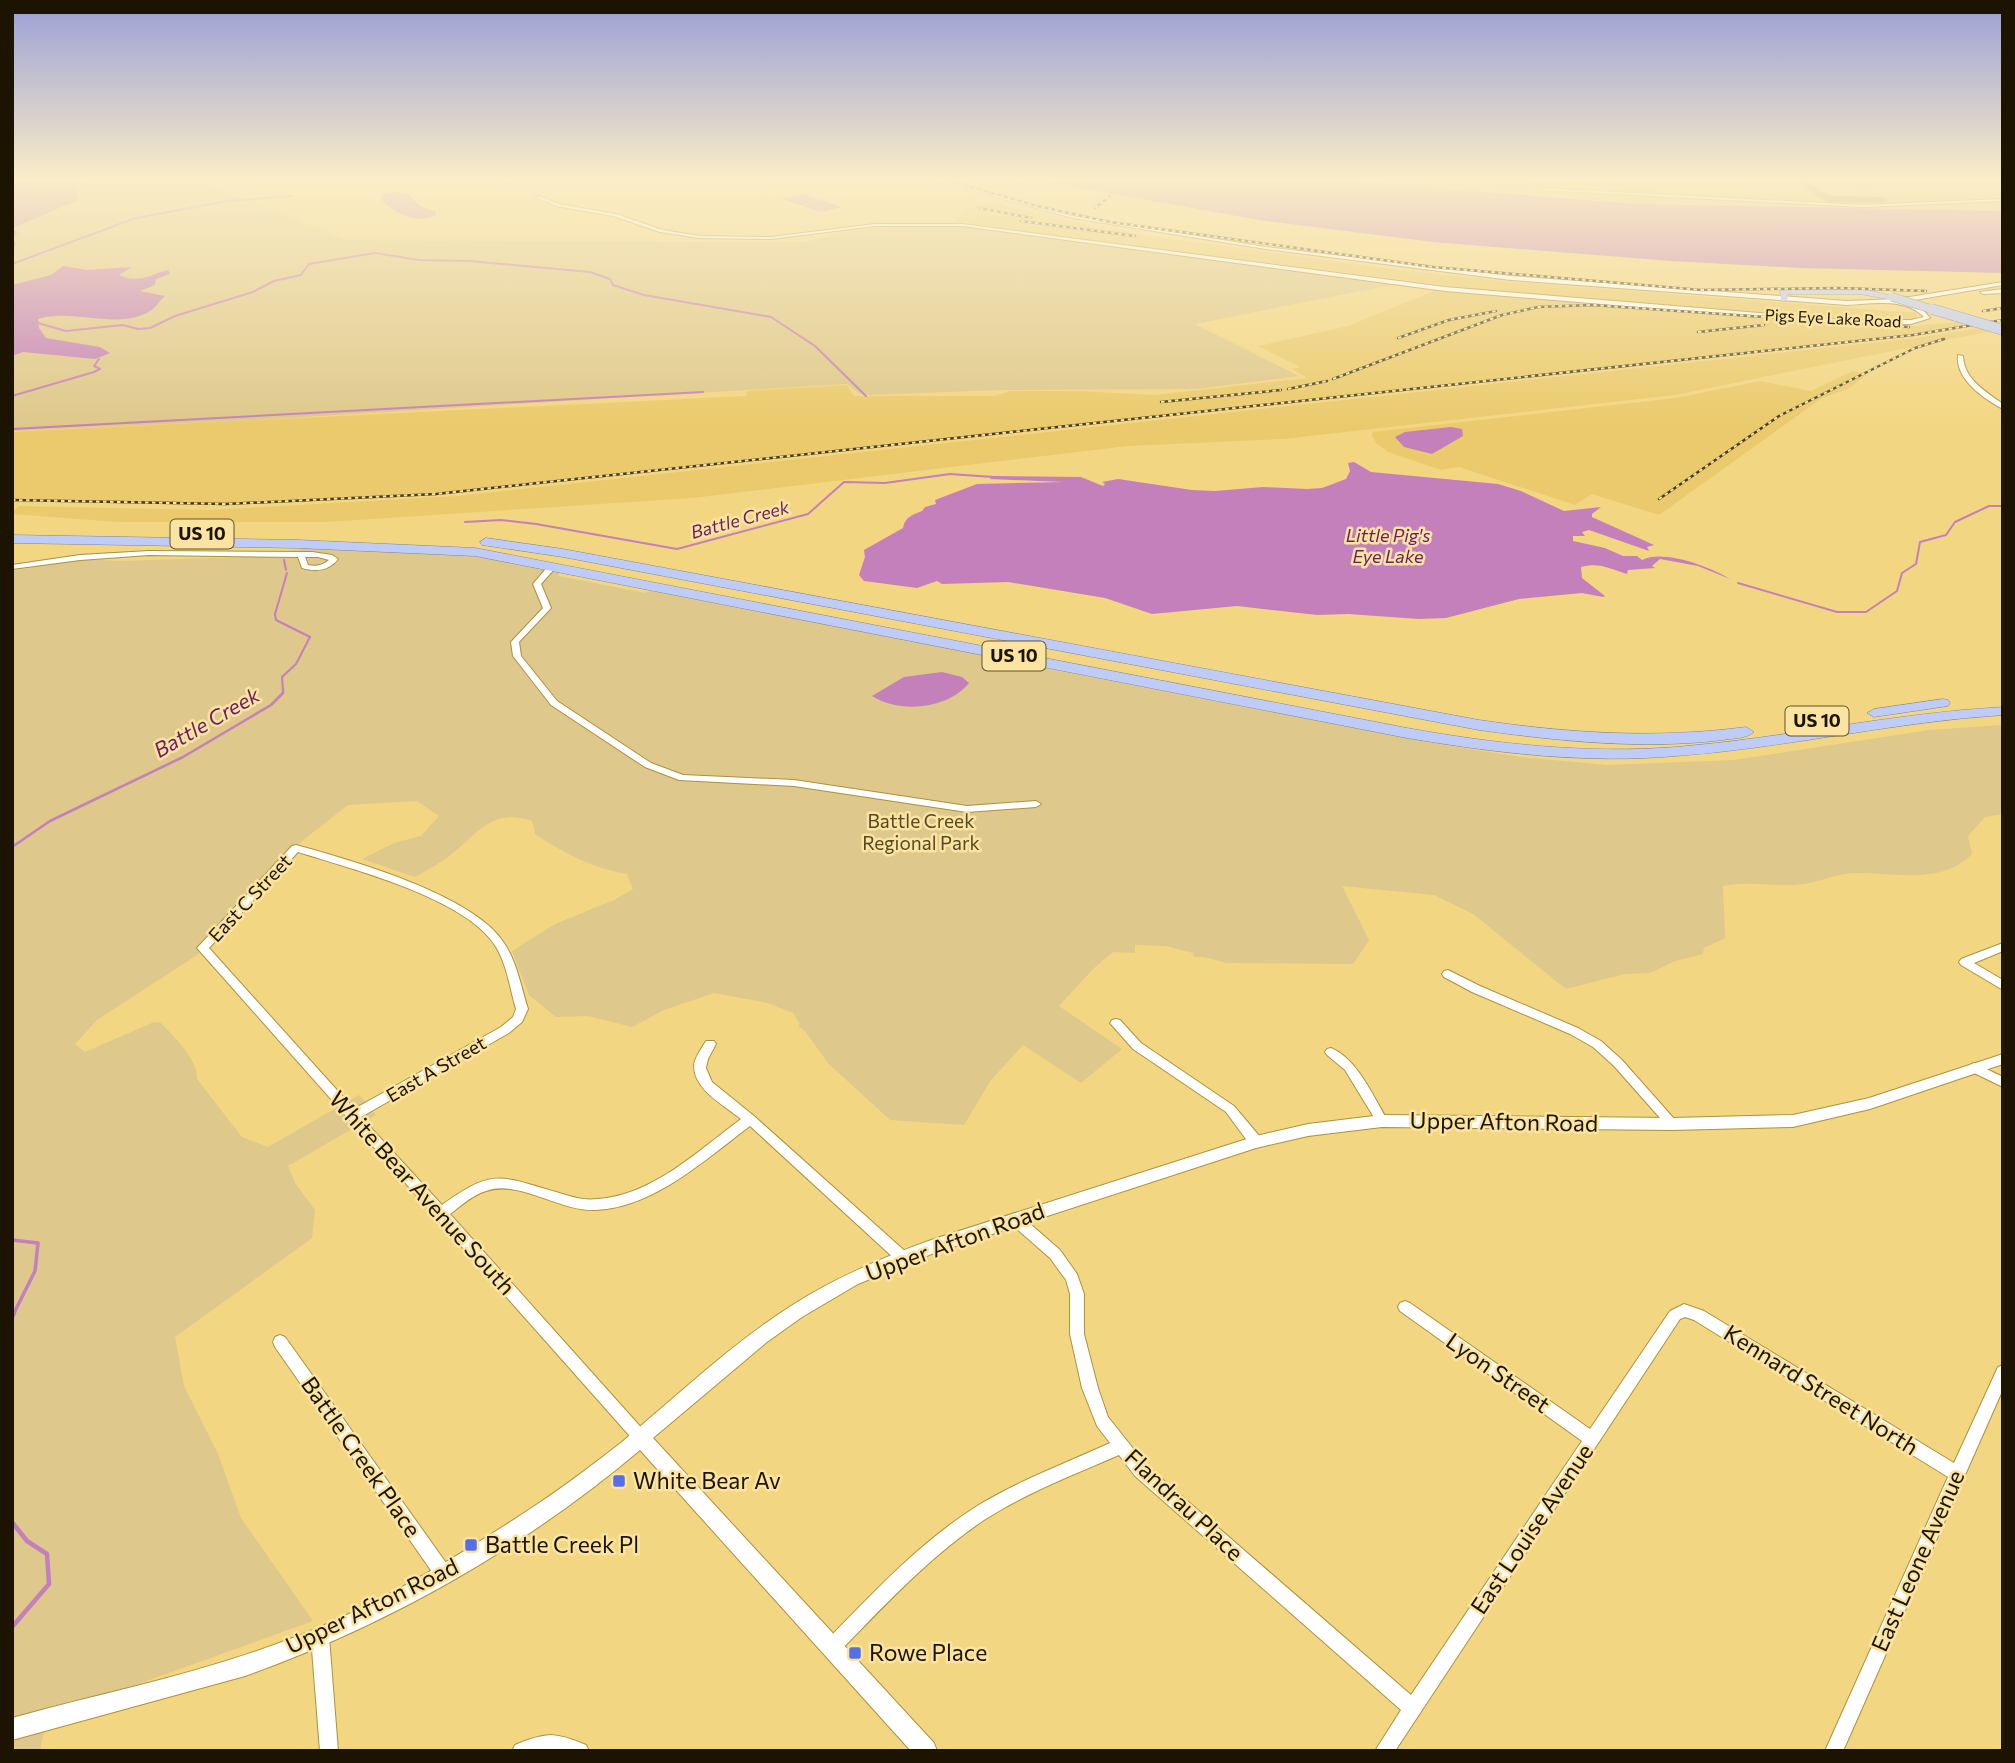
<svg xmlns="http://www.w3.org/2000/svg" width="2015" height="1763" viewBox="0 0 2015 1763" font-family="Commissioner,sans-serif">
  <rect width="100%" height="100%" fill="#f3d682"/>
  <!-- built -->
  <g fill="#eaca6c">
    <path d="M1341,180H2003V202L1842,207L1477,191Z"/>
    <path d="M993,203L1108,230L1384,268L1501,281L1917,313V321L1788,316L1493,291L953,223L965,210Z"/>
    <path d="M1439,289L1866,325L1915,326L1967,321L1978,324L1928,332L467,491L233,503L151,504L12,499V432L746,396L747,391L847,385L854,396H995L1010,391H1081L1154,395L1308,378L1292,369L1300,367L1258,346L1348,326Z"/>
    <path d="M1986,327L1997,330L1674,395L1283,439L1128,446L692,498L326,522H118L12,514L18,506L210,510L458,496L1917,338Z"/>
    <path d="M1853,371L1867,375L1848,389L1822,398L1659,515L1592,494L1575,505L1459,467L1441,470L1388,452L1376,443L1372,435L1373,432L1676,398L1760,381L1811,391Z"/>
  </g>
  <!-- green -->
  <g fill="#dec88b">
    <path d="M12,180H199L346,240L802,242C855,228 908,224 963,226L1396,284L1195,324L1299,376L1197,389L999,390L872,395L860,394L847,384L271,419L12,431Z"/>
    <path d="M1346,180H1533L1528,184L1533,188L1527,190L1549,193L1441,188Z"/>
    <path d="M1596,180H1611L1607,182L1613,189H1619L1618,186L1622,185L1659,187L1666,194L1692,197L1610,193L1600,181Z"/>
    <path d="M1857,182L1887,192L1827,189L1809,184Z"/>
    <path d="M1585,195L1881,207L2003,202V211L1637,204L1585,199Z"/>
    <path d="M310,548L421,551L479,557L559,572V576L645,593L663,586L1162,684L1426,742L1521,757L1607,765L1734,760L1929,730L2003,725V814L1985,817L1968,836L1972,854C1940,886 1895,872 1855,873C1837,873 1820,882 1803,884C1777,888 1752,880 1723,886L1725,938L1704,948L1703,954L1675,961L1650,973L1625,974L1566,989L1473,914L1434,895L1342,886L1369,940L1353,964L1227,963L1204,957H1194L1193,953L1166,946L1135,945V953L1113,952L1093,969L1059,1006L1122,1049L1081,1083L1023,1045L991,1080L964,1125L890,1120L828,1063L805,1031L798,1026L800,1024L793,1013L768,1003L714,993L664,1010L632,1027L588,1016L556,1017L529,995L512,951L555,924L614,900L633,889L627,874C592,868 565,854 535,834L532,821C491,807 477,835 448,857C438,864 426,871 415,877L362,859L394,843L421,836L439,816L417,801L348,805L297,845L197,955L97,1020L75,1044L85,1052L154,1022L161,1023C173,1036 198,1059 197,1079L242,1137L268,1147L359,1095L376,1115L288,1166L295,1183L315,1210L312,1238L175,1337L184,1386L218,1454L241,1518L313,1621L47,1717L40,1751H12V571L82,559L119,561L247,557Z"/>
  </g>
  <!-- water -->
  <g fill="#c380bb">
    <path d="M12,180H85L77,186L78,200L13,228L17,233L13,238L16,243L12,254Z"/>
    <path d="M1037,180H1332L1637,204L2003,211V273L1799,268L1671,261L1433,242L1259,220Z"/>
    <path d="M394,192L408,194L419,205L436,212L435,216C414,223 399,215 382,201V194Z"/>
    <path d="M802,194L842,207L821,212L802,206L816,202L800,205L782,199Z"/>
    <path d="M63,266L87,270L132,267L119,275C138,284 149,275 168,270L170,274L156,279L155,285L140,291L165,296C159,301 156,308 150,311C118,331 72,308 38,319L39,328L46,338L100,347L110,353L95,359L23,352L12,356V285L51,275Z"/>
    <path d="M1451,427L1462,429L1463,436L1432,454L1404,447L1395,437L1405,432Z"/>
    <path d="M1354,462L1371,472L1498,484L1521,491L1564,511L1601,507L1592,514V517L1654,545L1647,547L1649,551L1589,530L1582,532L1585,536H1573V541L1605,548L1623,556H1637L1642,560C1664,549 1710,567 1730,579L1698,566L1660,559L1652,566L1655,568L1628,570L1627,574C1610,569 1599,562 1581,567L1582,578L1605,596L1603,597L1582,593L1519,599L1446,618L1419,619L1348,614L1317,615L1237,606L1152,614L1105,598L1008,582L942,584L937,581L917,588L864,581L859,575L865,557L864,550L903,528C905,517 912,515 922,511L925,507L936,504L935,500L977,484L1064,482L990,479L992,476L1081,477L1103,486L1105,484L1102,482L1118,479L1192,490L1215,491L1263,487L1307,489L1322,488L1346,479L1350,471L1348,463Z"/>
    <path d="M942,672L962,677L969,683C948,709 900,714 872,696L904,677Z"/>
  </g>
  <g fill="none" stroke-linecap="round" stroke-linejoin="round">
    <!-- stream-far3 -->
    <g stroke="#c380bb" stroke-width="2">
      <path d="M12,264L136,218L227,201L292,196"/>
      <path d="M38,323L66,331L123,325L138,329L150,328L175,316L253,292L274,281L301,275L309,264L375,253L419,260L469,261L590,272L610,279L613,285L644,295L771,317L815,346L866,396"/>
      <path d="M12,396L94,372L100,369L94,366L99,359"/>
      <path d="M12,429L703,392"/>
      <path d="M465,522L501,520L536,524L677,549L808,514L844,482L885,483L950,474L993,477"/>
      <path d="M284,560L286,570"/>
      <path d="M1738,583L1837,612H1866L1897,591L1902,573L1916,564L1920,542L1946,535L1955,522L1989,506H2003"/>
      <path d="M283,691L282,677L296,664L310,637L276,620L275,614L287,573"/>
    </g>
    <!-- stream-far2 -->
    <path stroke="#c380bb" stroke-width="2.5" d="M12,847L50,821L183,757L271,705L283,693V689"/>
    <!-- stream-far1 -->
    <path stroke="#c380bb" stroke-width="3.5" d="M12,1240L38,1243L35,1271L13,1315"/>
    <!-- stream -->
    <g stroke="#c380bb" stroke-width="4.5">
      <path d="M12,1317L14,1313"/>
      <path d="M12,1522L27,1541L47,1554L49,1584L12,1627"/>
    </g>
    <!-- taxiway -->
    <path fill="#9d884e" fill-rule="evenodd" d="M1744,180H1861L1856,183H1810L1829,196L1883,197L1888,200L1883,203L1827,202L1798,183H1749Z"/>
    <!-- minor casing -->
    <g stroke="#ad913c" stroke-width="2">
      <g id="minor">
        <path d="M934,180H940L1073,216L1266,247L1511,276L1847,301L1897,299L2003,282V285L1903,302L1924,311L1930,318L1911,324H1842L1445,291L962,226H875L771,239L699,238L660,232L613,216L556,206L535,197L539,196L559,204L616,214L663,230L699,236L771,237L875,224H962L1445,287L1842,320H1911L1924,317C1905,297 1872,304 1847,305L1511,280L1266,249L1073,218Z"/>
        <path d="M1540,188L1862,205L2003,199V201L1862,207L1538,190Z"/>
        <path d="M2003,289V293L1983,294L1980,292Z"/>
        <path d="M1958,355L1963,356C1964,379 1985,391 2003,404V409C1984,399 1955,379 1958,355Z"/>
        <path d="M149,551L312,552L332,555L338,559C329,571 316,572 302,568L298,557L149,555L80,560L12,569V565L80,555ZM305,557H318L329,560C323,565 316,567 308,565Z"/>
        <path d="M550,564L557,566L541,584L551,608L519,642L521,656L557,701L651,763L683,775L794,780L967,806L1036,801L1041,804L1036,807L967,812L794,786L679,780L645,767L551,705L513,656L511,642L543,608L533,584Z"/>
        <path d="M296,845C351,860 474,895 504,943C517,962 521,987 528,1009L522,1022L509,1033L361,1117L442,1205C492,1169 499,1175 556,1192C569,1196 583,1201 598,1199C653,1195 699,1150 741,1119C725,1106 694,1090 694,1066C694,1058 702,1048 706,1041H714L716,1044L708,1059L706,1068L712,1082L754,1116L907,1253L909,1257L907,1261L902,1263L897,1261L750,1126C706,1159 653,1208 596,1210C560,1212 519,1179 486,1191C472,1195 461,1206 450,1214L646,1433L649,1438L646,1443L641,1445L636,1443L197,948L292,846ZM298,852C351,869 467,898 496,947C507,965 510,989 516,1009L513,1017L501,1027L354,1109L209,948Z"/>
        <path d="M2003,943V951L1974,963L2003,980V990L1961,965L1959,962L1961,959Z"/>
        <path d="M1448,970L1480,986L1578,1028L1601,1041L1622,1060L1676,1121L1678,1124L1676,1127L1672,1129L1668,1127L1614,1066L1593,1047L1570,1034L1472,992L1444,977L1442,974L1444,971Z"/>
        <path d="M1116,1019L1120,1020L1141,1043L1234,1106L1261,1138L1262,1142L1261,1146L1256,1147L1251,1146L1226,1112L1133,1049L1110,1023L1112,1020Z"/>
        <path d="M1331,1048C1356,1058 1373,1095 1386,1118L1388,1121L1386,1124L1382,1126L1378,1124L1345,1070L1327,1055L1325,1052L1327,1049Z"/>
        <path d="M1974,1063L2003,1077V1087L1970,1071L1968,1068L1970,1065Z"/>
        <path d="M1015,1213L1020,1215L1060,1250L1077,1274L1084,1294V1334L1098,1388L1108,1417L1147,1466L1411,1695L1582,1441L1400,1311L1398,1307L1400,1303L1405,1301L1410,1303L1590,1429L1670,1311L1684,1304L1704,1311L1954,1463L1998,1367L2003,1365V1389L1843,1751H1825L1948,1477L1694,1320L1685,1317L1680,1319L1395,1751H1375L1401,1710L1135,1476L1119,1455C1073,1475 1026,1493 984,1520C929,1557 884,1606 838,1653L832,1656L826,1653L823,1647L826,1641C872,1594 918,1544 974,1508C1017,1481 1064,1464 1110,1443L1097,1426L1082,1388L1070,1334V1294L1066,1280L1050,1258L1010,1223L1008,1219L1010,1215Z"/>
        <path d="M280,1335L285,1337L449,1567L451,1573L449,1579L443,1581L437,1579L275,1347L273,1342L275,1337Z"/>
        <path d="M320,1628L326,1631L329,1637L338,1751H320L311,1637L314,1631Z"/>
        <path d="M551,1735C563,1736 575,1740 586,1745L589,1751H512L515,1745C526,1740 538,1736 551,1735Z"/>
      </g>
    </g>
    <!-- tertiary casing -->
    <g stroke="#ad913c" stroke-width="2">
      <path id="tertiary" d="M2003,1054V1064L1870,1109L1793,1127L1672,1130L1382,1127L1308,1136L1256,1148L934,1253L858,1284L802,1317L767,1342L653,1438L934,1743L937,1751H911L640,1450C524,1548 388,1625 245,1676L12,1740V1718C102,1693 194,1675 282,1642C367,1611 448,1563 524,1513C558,1491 590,1467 622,1442C677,1396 730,1345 791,1306C836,1277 884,1257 934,1239L1256,1136L1308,1124L1382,1115L1672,1118L1793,1115L1869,1098Z"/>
    </g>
    <!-- trunk casing -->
    <g stroke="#7c849f" stroke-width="1">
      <g id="trunk">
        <path d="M1792,288H1860L1896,297L1892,300L1860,294H1788L1787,301H1781L1780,290Z"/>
        <path d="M12,535L298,540L475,548L1407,728C1496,744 1586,754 1676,747C1786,738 1893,713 2003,707V715C1893,722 1786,748 1676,756C1586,764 1496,753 1407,738L475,556L298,548L12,543Z"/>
        <path d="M486,538L563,549L1479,720C1568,733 1656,739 1746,727L1754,732C1746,739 1733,738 1723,740C1642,750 1559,741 1479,730L563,557L482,545L480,542Z"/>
        <path d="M1943,699L1948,700L1950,703L1948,706L1874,717L1867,713L1874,709Z"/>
      </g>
    </g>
    <!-- minor -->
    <use href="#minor" fill="#fff" fill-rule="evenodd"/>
    <!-- tertiary -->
    <use href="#tertiary" fill="#fff" fill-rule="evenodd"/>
    <!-- trunk -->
    <use href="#trunk" fill="#bfccf7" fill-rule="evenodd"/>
    <!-- rail casing -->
    <g stroke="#473a1a" stroke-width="2.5">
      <g id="rail">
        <path d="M947,180L1037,206L1110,222L1433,267L1701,290L1839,288L1926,291"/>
        <path d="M980,208L1031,218"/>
        <path d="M1095,208L1110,196"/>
        <path d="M1021,221L1135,236"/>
        <path d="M1983,311L2003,308"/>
        <path d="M1698,332L1764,325"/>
        <path d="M1398,338L1449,320L1496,311"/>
        <path d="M1333,379L1502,315L1538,307L1592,305L1909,327"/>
        <path d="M1288,389L1327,381"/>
        <path d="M1161,402L1281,390"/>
        <path d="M1659,499L1779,416L1915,348L1944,339"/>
        <path d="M12,500L226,504L436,494L1913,335L2003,320"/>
      </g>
    </g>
    <!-- rail -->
    <use href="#rail" stroke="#fbe4a2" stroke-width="2" stroke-dasharray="3.5" stroke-linecap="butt"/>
    <!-- trunk-bridge-far1 casing -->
    <g stroke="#7c849f" stroke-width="9" stroke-linecap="butt">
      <path id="trunk-bridge-far1" d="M1892,297L1938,311"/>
    </g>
    <!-- trunk-bridge casing -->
    <g stroke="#7c849f" stroke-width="11" stroke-linecap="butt">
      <path id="trunk-bridge" d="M1932,309L2003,330"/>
    </g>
    <!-- trunk-bridge-far1 -->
    <use href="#trunk-bridge-far1" stroke="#bfccf7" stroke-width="8"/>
    <!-- trunk-bridge -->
    <use href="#trunk-bridge" stroke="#bfccf7" stroke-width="10"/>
  </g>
  <!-- sky -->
  <linearGradient id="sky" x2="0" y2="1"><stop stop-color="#999fd6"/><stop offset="0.42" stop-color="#faedc7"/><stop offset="1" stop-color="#faedc7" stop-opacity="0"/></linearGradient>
  <rect width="2015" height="427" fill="url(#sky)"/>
  <!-- markers -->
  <g fill="#566fe5" stroke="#fbe4a2" stroke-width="2.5">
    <rect x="612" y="1474" width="14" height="14" rx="3.5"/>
    <rect x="464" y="1538" width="14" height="14" rx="3.5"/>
    <rect x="848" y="1646" width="14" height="14" rx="3.5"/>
  </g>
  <g text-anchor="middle" stroke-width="5" stroke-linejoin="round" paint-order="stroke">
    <!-- far-street labels -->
    <g font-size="16" fill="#1c1400" stroke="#fbe4a2">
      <text transform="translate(1833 318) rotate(3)" y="6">Pigs Eye Lake Road</text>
    </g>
    <!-- far-water labels -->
    <g font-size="18" font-style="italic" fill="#6b1b66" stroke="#fbe4a2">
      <text transform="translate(740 520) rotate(-15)" y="6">Battle Creek</text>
      <text x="1388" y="542">Little Pig's<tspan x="1388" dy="21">Eye Lake</tspan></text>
    </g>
    <!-- shield labels -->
    <g fill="#fbe4a2" stroke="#5f5231" stroke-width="2">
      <rect x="170.5" y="519.5" width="63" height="29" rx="5"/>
      <rect x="982.5" y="641.5" width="63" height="29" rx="5"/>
      <rect x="1785.5" y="706.5" width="63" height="29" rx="5"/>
    </g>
    <g font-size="18" font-weight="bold" fill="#1c1400">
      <text x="202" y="540">US 10</text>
      <text x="1014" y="662">US 10</text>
      <text x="1817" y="727">US 10</text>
    </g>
    <!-- park labels -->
    <g font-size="19" fill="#554822" stroke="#fbe4a2">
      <text x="921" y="828">Battle Creek<tspan x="921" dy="22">Regional Park</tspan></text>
    </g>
    <!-- street labels -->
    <g font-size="19" fill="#1c1400" stroke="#fbe4a2">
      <text transform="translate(250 898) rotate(-47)" y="7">East C Street</text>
      <text transform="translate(436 1069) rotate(-30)" y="7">East A Street</text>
    </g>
    <!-- water labels -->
    <g font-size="21" font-style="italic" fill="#6b1b66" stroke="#fbe4a2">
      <text transform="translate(207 723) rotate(-30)" y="7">Battle Creek</text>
    </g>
    <!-- near-street labels -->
    <g font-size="23" fill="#1c1400" stroke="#fbe4a2">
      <text transform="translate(1504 1122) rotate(1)" y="8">Upper Afton Road</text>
      <text transform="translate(422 1193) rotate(48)" y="8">White Bear Avenue South</text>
      <text transform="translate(955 1242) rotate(-20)" y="8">Upper Afton Road</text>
      <text transform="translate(1498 1373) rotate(35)" y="8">Lyon Street</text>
      <text transform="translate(1821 1390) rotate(32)" y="8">Kennard Street North</text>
      <text transform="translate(361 1457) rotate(55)" y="8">Battle Creek Place</text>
      <text transform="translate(1184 1505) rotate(43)" y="8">Flandrau Place</text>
      <text transform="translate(1532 1529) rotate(-56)" y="8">East Louise Avenue</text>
      <text transform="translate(1918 1561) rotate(-66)" y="8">East Leone Avenue</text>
      <text transform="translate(372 1606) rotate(-26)" y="8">Upper Afton Road</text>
    </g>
    <!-- near-poi labels -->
    <g font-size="23" fill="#1c1400" stroke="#fbe4a2" text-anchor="start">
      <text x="633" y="1489">White Bear Av</text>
      <text x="485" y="1553">Battle Creek Pl</text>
      <text x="869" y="1661">Rowe Place</text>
    </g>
  </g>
  <!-- border -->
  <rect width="2015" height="1763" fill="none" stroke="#1c1400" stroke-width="28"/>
</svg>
